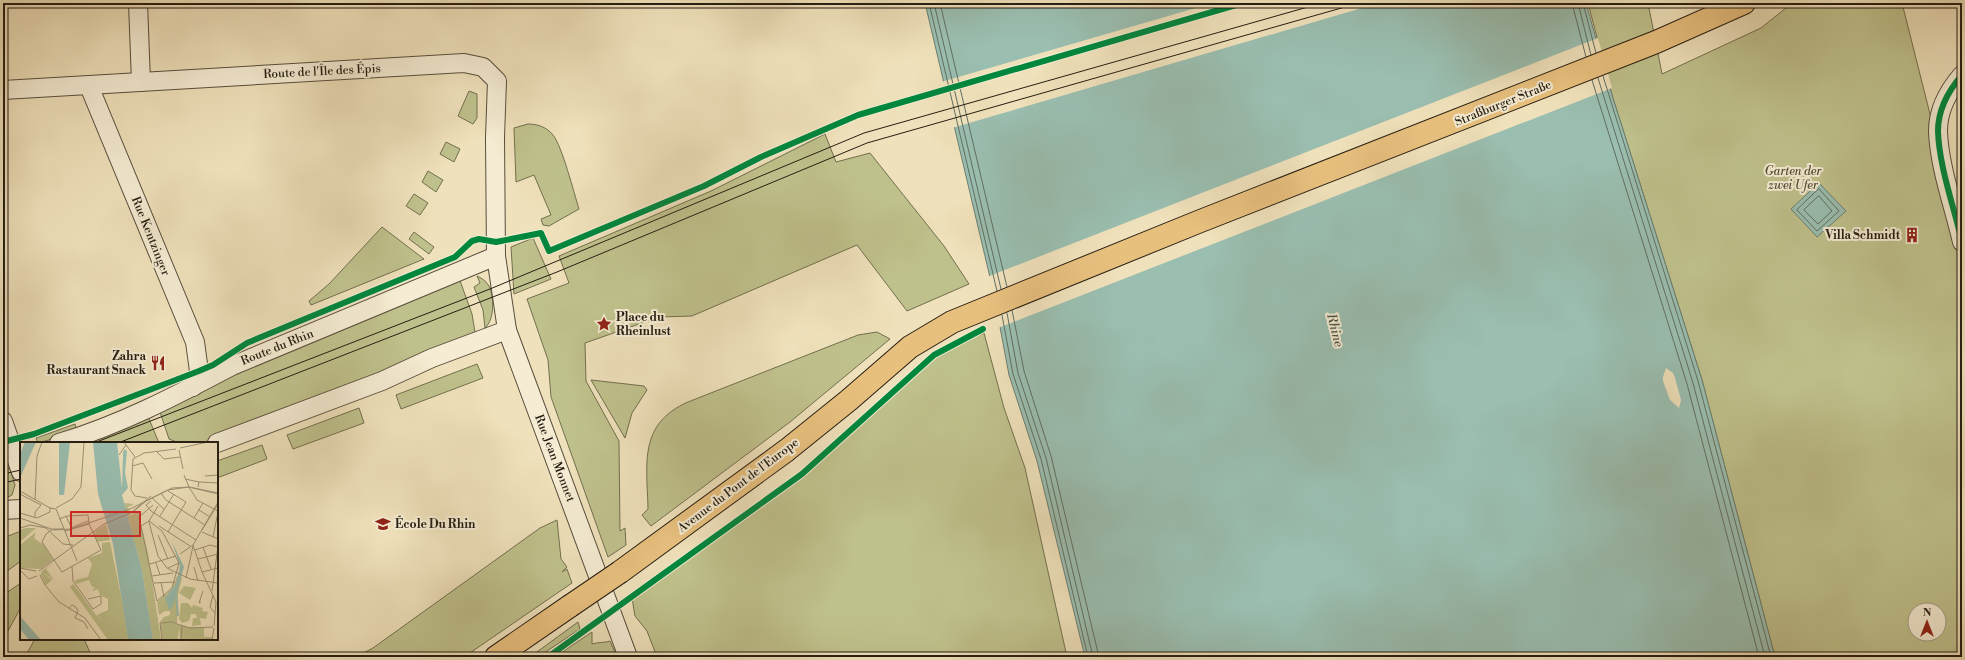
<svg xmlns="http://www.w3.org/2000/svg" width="1965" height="660" viewBox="0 0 1965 660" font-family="'Libre Bodoni',serif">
  <rect width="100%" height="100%" fill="#efe1bb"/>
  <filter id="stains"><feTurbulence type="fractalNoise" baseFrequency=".005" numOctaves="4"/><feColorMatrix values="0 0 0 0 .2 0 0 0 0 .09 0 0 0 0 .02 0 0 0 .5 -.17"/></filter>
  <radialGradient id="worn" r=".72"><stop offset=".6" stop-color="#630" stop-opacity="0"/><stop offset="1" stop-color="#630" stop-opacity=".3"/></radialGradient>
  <!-- green -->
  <g fill="#bfc18c" stroke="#726f4f" fill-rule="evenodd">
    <path d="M1588,3H1648L1662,74L1761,28L1792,3H1902L1962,241V657H1775L1702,380L1612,95ZM1915,610H1939V634H1915Z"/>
    <path d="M469,91L477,94V118L473,124L458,116Z"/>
    <path d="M528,124C537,124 547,127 553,135C562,146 574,193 579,209L549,226L543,225L541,219L551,215L534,175L516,182L514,128Z"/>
    <path d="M825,134L836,162L870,153L944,246L969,284L907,311L857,245L692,316L659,317L585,343L586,381L619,441L620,531L625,528L626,545L608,557L551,397L548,360L527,299L569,283L559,256L711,191Z"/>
    <path d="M446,142L460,149L454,162L440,154Z"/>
    <path d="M428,171L443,180L436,192L422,182Z"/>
    <path d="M414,194L428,203L420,215L406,206Z"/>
    <path d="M382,227L424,259L311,305L309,301L329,284Z"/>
    <path d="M414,232L434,247L429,254L409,239Z"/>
    <path d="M533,238L551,279L514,294L511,247Z"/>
    <path d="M477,276C482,278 486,281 489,286C494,297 495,319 485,328L483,310L474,287L480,283Z"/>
    <path d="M459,278L472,314L475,332L384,375L204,443H179L169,439L159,409L232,372Z"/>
    <path d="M877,332L890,339L790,422L651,526L642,515L648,509C647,464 638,424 688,402L858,335Z"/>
    <path d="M984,333L1004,408L1025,468L1067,657H657L647,631L635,616L632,598L802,474L934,355L945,348Z"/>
    <path d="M477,364L483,378L401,409L396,395Z"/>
    <path d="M591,380L644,386L647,390L632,413L625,438Z"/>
    <path d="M359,408L364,423L293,449L287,435Z"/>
    <path d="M147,414L159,443H77Z"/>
    <path d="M75,424L77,432L38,443L36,438Z"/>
    <path d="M262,445L267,459L217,478V461Z"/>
    <path d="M3,464L10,469L15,485L12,495L3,500Z"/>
    <path d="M557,520L561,559L567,567L562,572L567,569L572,583L464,657H356L373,648L540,528Z"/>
    <path d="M21,531V561L3,574V538Z"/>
    <path d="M21,583V607L8,631L3,619V595Z"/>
    <path d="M578,622L580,629L538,657H530Z"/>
    <path d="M592,632V644C598,642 605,643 610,641L617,657H555Z"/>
    <path d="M35,639H84L92,657H25Z"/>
  </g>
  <!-- water -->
  <g fill="#9abeb0" stroke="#6b7e71">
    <path d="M925,3H1586L1612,95L1702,380L1775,657H1085L1037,461L1009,375L993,290Z"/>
    <path d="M1819,183L1846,211L1817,237L1791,209Z"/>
  </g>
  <!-- pier -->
  <g fill="#efe1bb">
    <path d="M1213,3H1379L952,128L941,82Z"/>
    <path d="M1598,38L1612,88L998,328L987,277Z"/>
    <path d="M1666,368L1673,373L1675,378L1681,400L1679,408L1670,400L1663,381V377Z"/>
  </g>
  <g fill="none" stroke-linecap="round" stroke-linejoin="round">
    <!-- shore -->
    <g stroke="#606e61" stroke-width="1">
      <path d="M929,3L997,291"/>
      <path d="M934,3L1001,289"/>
      <path d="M940,3L1007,287"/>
      <path d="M1572,3L1586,57"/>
      <path d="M1578,3L1591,55"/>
      <path d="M1583,3L1596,53"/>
      <path d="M1603,76L1698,381L1771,657"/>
      <path d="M1598,78L1693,383L1765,657"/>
      <path d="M1592,80L1687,384L1759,657"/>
      <path d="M1819,189L1839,211L1817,231L1797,210Z"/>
      <path d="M1819,196L1832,211L1818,224L1804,210Z"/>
      <path d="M1012,310L1024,371L1051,456L1099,657"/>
      <path d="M1007,313L1018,373L1046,458L1093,657"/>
      <path d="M1002,315L1013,374L1041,459L1088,657"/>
    </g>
    <!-- street casing -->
    <g stroke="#584e3c" stroke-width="20">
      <g id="street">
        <path d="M138,3L141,82"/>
        <path d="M1962,75C1949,90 1938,110 1938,131C1939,166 1954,207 1962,242"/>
        <path d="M89,86L195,342L199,371L193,387"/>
        <path d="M3,90L464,63L483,67L497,81L495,137L496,256L507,330L628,657"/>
        <path d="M3,421L21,472"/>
        <path d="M59,443C120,425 177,395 232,366L496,256"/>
        <path d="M217,443L382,381L432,358L507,330"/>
        <path d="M3,510L21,509"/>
      </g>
    </g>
    <!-- primary casing -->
    <g stroke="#251d12" stroke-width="24">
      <g id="primary">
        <path d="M620,572L787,450L849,400L910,347L952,322L1198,222L1656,42L1744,3"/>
        <path d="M496,657L570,606"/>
      </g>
    </g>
    <!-- street -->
    <use href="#street" stroke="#f5ecd3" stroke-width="18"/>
    <!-- primary -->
    <use href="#primary" stroke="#e8c07e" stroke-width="22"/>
    <!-- tram -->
    <g stroke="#251d12" stroke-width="1">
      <path d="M94,443L490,289L864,133L1322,3"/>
      <path d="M118,443L557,272L867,143L1359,3"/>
      <path d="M3,474L21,470"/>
      <path d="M3,483L21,479"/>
    </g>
    <!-- primary-bridge casing -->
    <g stroke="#251d12" stroke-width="24" stroke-linecap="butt">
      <path id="primary-bridge" d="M570,606L620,572"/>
    </g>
    <!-- primary-bridge -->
    <use href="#primary-bridge" stroke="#e8c07e" stroke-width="22"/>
    <!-- cycleway casing -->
    <g stroke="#f5ecd3" stroke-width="8">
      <g id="cycleway">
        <path d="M1962,75C1949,90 1938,110 1938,131C1939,166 1954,207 1962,242"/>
        <path d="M3,442L34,434L199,371L213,365L247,343L455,257L472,241L479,239L496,242L541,233L549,251L704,186L761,157L858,115L1243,3"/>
        <path d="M548,657L802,474L934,355L983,329"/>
      </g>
    </g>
    <!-- cycleway -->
    <use href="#cycleway" stroke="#00873e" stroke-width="6"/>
  </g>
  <!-- icons -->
  <defs>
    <g id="building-bare" transform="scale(1.2)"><path d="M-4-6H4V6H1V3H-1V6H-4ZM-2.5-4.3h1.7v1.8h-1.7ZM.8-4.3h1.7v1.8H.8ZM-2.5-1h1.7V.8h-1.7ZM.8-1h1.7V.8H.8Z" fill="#8f2418" stroke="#f5ecd3" stroke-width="2.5" paint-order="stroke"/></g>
    <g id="sight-bare" transform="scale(1.2)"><path d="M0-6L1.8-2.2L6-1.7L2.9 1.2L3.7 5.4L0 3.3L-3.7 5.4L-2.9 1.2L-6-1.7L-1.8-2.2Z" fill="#8f2418" stroke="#f5ecd3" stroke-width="2.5" paint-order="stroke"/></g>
    <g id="restaurant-bare" transform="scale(1.2)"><path d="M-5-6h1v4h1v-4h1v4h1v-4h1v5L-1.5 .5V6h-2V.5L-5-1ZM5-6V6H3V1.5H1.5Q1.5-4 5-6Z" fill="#8f2418" stroke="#f5ecd3" stroke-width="2.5" paint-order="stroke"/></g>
    <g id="school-bare" transform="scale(1.2)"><path d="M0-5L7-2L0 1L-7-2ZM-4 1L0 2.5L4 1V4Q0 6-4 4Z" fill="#8f2418" stroke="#f5ecd3" stroke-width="2.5" paint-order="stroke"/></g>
  </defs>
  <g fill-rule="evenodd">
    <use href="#building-bare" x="1912" y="235"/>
    <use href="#sight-bare" x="604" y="324"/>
    <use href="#restaurant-bare" x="158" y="363"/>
    <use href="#school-bare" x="383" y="524"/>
  </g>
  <g text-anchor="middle" stroke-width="4" stroke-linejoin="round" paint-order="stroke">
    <!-- street labels -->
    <g font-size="12" fill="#251d12" stroke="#f5ecd3">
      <text transform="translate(322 71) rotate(-3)" y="4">Route de l'Île des Épis</text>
      <text transform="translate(1503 103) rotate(-22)" y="4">Straßburger Straße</text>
      <text transform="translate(151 236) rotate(68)" y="4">Rue Kentzinger</text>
      <text transform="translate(277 347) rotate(-22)" y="4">Route du Rhin</text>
      <text transform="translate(555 458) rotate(69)" y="4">Rue Jean Monnet</text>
      <text transform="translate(738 485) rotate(-37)" y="4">Avenue du Pont de l'Europe</text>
    </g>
    <!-- park labels -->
    <g font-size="12" font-style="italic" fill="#534e37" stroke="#f5ecd3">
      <text x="1793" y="175">Garten der<tspan x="1793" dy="14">zwei Ufer</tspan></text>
    </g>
    <!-- poi labels -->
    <g font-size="12" font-weight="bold" fill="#251d12" stroke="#f5ecd3" text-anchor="end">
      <text x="1900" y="239">Villa Schmidt</text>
      <text x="616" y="321" text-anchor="start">Place du<tspan x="616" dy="14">Rheinlust</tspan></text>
      <text x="146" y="360">Zahra<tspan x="146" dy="14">Rastaurant Snack</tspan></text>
      <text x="395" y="528" text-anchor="start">École Du Rhin</text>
    </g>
    <!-- water labels -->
    <g font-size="13" font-style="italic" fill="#4e5549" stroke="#f5ecd3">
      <text transform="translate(1336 330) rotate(76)" y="5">Rhine</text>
    </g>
  </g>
  <!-- overview -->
  <g transform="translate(20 442)">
    <rect width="198" height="198" fill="#efe1bb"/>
    <path d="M104,61L114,62L108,65L110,73L118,69L128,111L141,198H133L122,128ZM86,82L90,98L77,100L73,91ZM6,86H16L0,100V88ZM16,90L14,96L22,102V100L33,118L20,127L0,126V103ZM90,100L102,159L108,198H88L50,145L53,142L76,173L84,180L77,173L88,168V157L80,153L78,147L72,149L75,145H72L69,138L56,142L55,138L68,135L72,122L68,116L82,111V101ZM33,121L26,127L34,138L22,130L32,138L26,143L21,133L22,129ZM157,134L162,136L158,153L157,181L140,180L144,175L150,173V169H145L139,173L137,160L152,147ZM164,144L176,146L170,158L159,151ZM161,161H168L172,166L173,163L183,166L182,169L188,170L186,177L180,176L181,183L172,184L173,176H177L176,172H171L169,179L162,181L159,177ZM148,180L167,185H184V195H193L192,198H160L159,186L158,198H142L140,181Z" fill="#bfc18c"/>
    <path d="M5,0H16L0,36V12ZM39,0H50L44,53H39ZM73,0H97L102,46L103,10L105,7L107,9L105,31L108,46L102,53L122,128L133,198H108L93,102L78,52ZM152,100L164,125L153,164L149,168L145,156L156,142L160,124ZM0,174L21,198H9L0,187Z" fill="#9abeb0"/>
    <path fill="none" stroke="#9abeb0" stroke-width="2" d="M156,152L158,174"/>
    <path fill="none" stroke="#9e9377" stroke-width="1" d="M104,0L115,15M160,6L188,0M159,8L163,27M136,9L144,17L160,15M99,13L106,3M112,24L123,21L132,37M164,33L169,45M185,34L198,33M165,37L179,40M169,45L177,58L198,69M178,45L179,40L198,41M0,49L30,66L36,67M141,51L146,58L185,83M0,52L21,63L15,70V76M127,56L115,54L111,48L113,17L124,11L156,7M132,56L144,67M15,58L17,14L22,0M131,59L126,63L131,69L176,98M36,66L52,57L61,45L64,0M36,67L57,119M179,68L190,75M113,69L131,54M0,71L17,76L30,70V66M46,74L52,87M140,74L154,52M0,76L34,88L51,87L110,67L152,46L169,45L198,51M174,76L183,61M39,77L47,74L68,73L69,82L81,108L42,130L22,100L26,92L33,87H44M129,79L142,89L159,121L152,146L137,159L119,75L133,63M129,80L138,114L147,126L170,137L198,141M121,84L129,79L138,64M139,84L170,104M0,86L10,83L26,86L43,102L53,103M51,86L68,79M182,88L198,62M45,89L69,82M148,90L166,60L148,49M182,90L198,97M138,93L148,117M193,95L198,70M173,103L182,130L196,160L194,184M183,105L191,127M175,108L190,103L198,105M160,112L173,103L198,60M178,117L198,112M136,121L140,133M130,122L156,114M52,124L53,139L73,167L81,162V154L68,157M174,125L178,139M0,126L16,129M148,126L159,121M0,128L9,137L17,134M19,129L84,82L113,70L126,59L148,48L169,45L198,52M182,130L198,126M20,133L25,143L39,160L65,176L81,198M132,134L153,131M166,136L173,104M141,140L144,155M134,141L155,140M192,149L198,104M193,153L190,165L195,171M181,160L179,161L183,149M49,166L52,163L56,165L58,169L55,176L64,180L68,187M142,198L140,181L151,180L170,186L193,185M161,198L162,184M192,198L194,186"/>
    <path fill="#d62828" fill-opacity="0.15" stroke="#d62828" stroke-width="2" d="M51,70H120V94H51Z"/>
    <rect width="198" height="198" fill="none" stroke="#251d12" stroke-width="2"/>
  </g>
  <!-- margin -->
  <rect width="1965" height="660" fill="none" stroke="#efe1bb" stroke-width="16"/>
  <rect x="4" y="4" width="1957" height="652" fill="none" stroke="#251d12" stroke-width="2"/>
  <rect x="8" y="8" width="1949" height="644" fill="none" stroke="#251d12"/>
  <!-- north arrow -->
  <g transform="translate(1927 622)"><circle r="19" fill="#f5ecd3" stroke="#a29986"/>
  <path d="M0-3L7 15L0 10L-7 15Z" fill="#8f2418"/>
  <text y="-6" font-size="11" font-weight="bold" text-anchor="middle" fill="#251d12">N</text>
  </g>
  <rect width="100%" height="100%" filter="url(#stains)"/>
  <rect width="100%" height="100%" fill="url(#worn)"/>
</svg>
